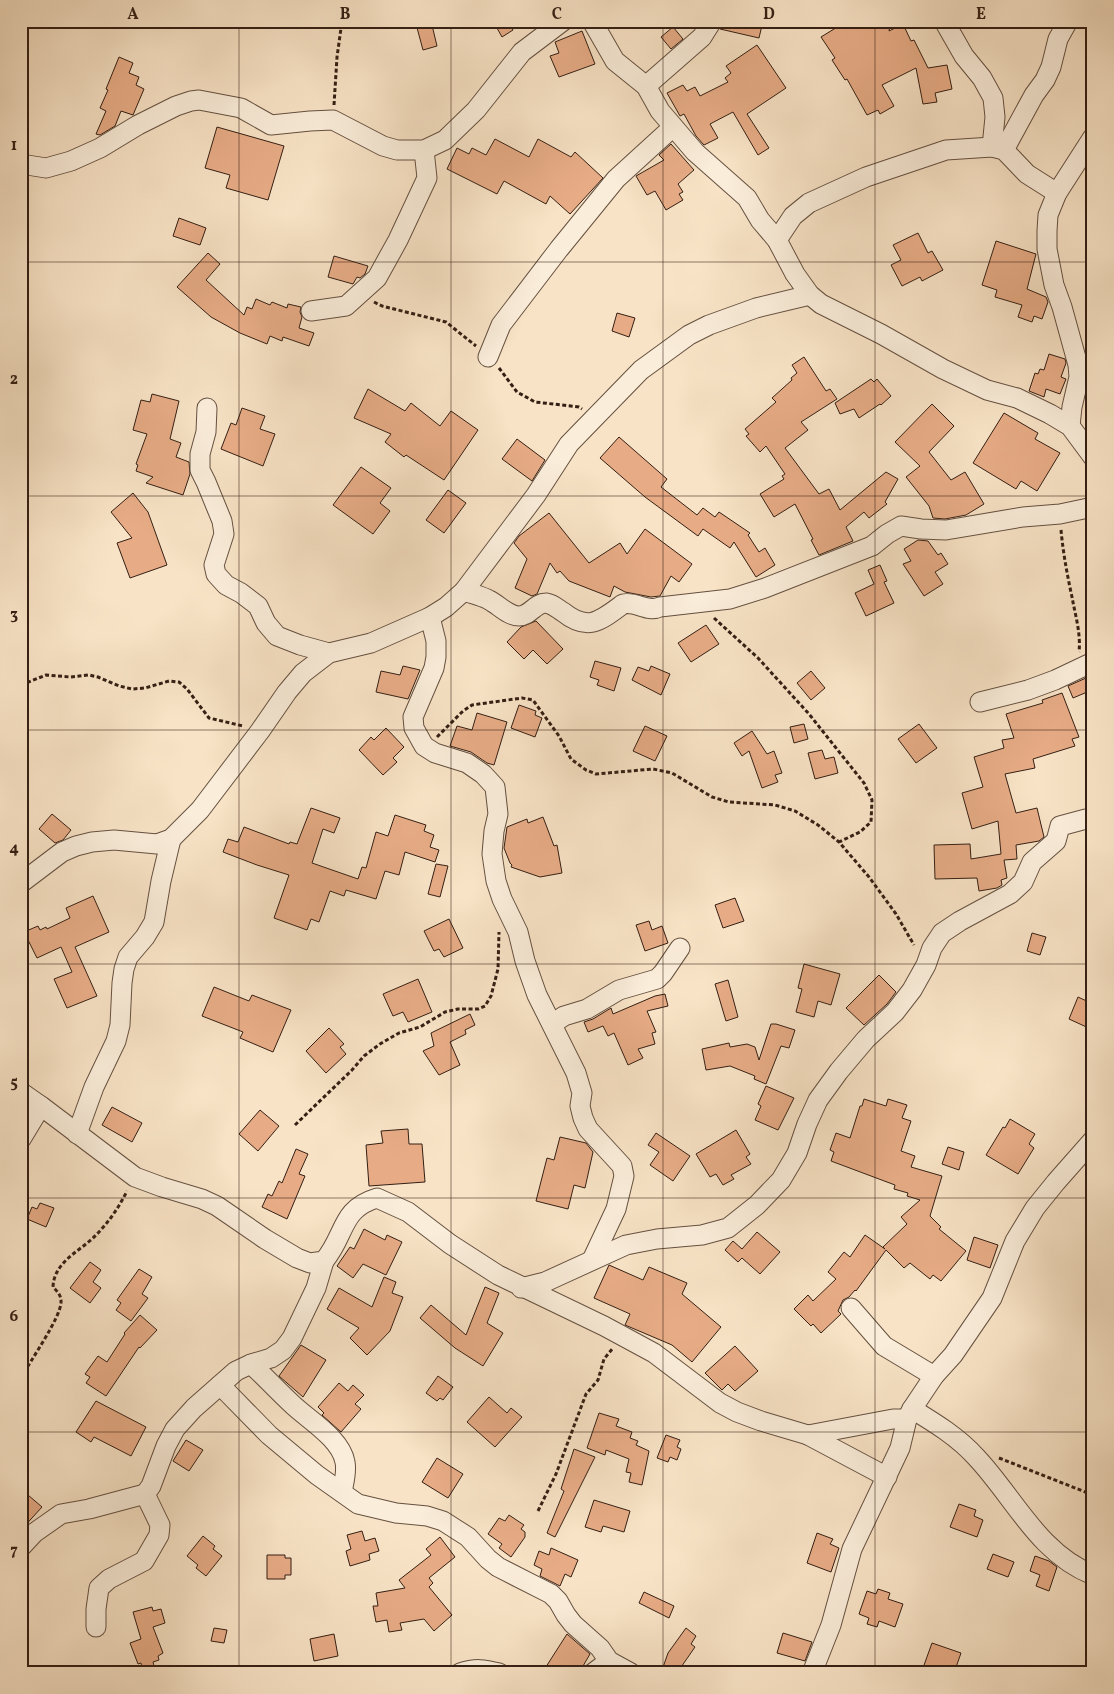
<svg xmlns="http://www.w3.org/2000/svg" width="1114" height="1694" viewBox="0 0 1114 1694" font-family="Vollkorn,serif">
  <rect width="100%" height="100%" fill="#f8e3c6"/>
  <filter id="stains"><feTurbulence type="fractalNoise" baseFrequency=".004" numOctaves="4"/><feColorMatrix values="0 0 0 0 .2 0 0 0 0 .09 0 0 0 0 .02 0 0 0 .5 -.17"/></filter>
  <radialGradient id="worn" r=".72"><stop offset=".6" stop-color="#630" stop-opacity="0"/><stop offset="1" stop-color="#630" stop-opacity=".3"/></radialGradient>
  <!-- building -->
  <g fill="#e7ac86" stroke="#341f14">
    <path d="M427,21H431L437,46L423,50L416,24Z"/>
    <path d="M493,21H508L513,30L502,37Z"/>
    <path d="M723,21H763L759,38L720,29Z"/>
    <path d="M847,21H891L889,31L903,24L911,41L914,40L928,68L947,65L952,89L935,93L937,102L923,104L916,68L882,85L894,106L880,114L878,110L867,115L847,79L845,80L832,60L835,58L821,37Z"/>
    <path d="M673,27L683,39L671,49L661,37Z"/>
    <path d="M582,31L595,64L559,77L550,56L559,53L555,42Z"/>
    <path d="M757,45L786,88L747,114L769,148L758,155L733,112L710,124L718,138L704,145L696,136L684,114L680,116L667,93L683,85L687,91L695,87L700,96L728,82L725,78L731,73L726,66Z"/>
    <path d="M119,57L133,63L129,73L139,77L136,85L144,89L133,115L121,111L115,126L100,135L96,134L106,111L100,108L108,90L106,89Z"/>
    <path d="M217,127L284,146L268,200L226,188L230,175L205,168Z"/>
    <path d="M495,139L529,157L538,139L571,157L575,152L603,178L570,214L550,196L546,204L504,181L497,194L447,169L457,148L469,154L472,148L486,155Z"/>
    <path d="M671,144L694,170L678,184L683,192L679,194L683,200L666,210L655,191L647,195L636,176L664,160L659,155Z"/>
    <path d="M179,218L206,228L200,245L173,236Z"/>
    <path d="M918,233L928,253L932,251L943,270L922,281L920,277L902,286L891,265L901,260L893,245Z"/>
    <path d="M996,241L1036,254L1027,289L1046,297L1048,302L1042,319L1034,316L1032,322L1018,317L1022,305L995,297L997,290L982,285Z"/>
    <path d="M208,253L220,264L206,280L244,315L247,307L252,309L256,299L270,305L272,302L287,308L288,304L301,307L300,312L302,317L299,328L314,333L309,346L283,337L282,341L270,336L267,344L240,333L211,317L177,287Z"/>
    <path d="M334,256L368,266L365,274L360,278L357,277L353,284L328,277Z"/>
    <path d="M617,313L635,318L629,337L612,331Z"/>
    <path d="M1049,354L1065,359L1066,363L1061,377L1066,379L1060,394L1046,389L1044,397L1029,391L1035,373L1038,374L1040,369L1044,370Z"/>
    <path d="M804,357L826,391L830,389L837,399L801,422L808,430L785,448L819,494L829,489L840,510L886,472L898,479L885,502L887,504L869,518L864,512L846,527L853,541L819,555L811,540L813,539L795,504L774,517L760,494L784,479L782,476L785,474L766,446L760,452L746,436L749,434L745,429L776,402L772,398L792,380L791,378L797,373L792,365Z"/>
    <path d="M871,379L874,382L877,379L891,396L881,405L880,404L859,418L854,409L840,414L835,403Z"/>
    <path d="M368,389L405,411L411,403L440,426L451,411L478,430L444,480L406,455L404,457L385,442L391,434L354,418Z"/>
    <path d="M152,394L179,401L170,439L181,443L176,457L189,462L190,474L183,495L146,483L153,477L136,471L138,465L136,464L147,434L133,430L141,400L150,402Z"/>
    <path d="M932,404L954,426L929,452L951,480L965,472L984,504L966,515L945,519L933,518L929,506L906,477L920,466L895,442Z"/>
    <path d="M242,408L265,416L260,429L275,434L263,466L221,449L231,423L236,425Z"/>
    <path d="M1004,413L1038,433L1035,439L1060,453L1037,491L1021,481L1016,489L973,463Z"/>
    <path d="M619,437L667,479L661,487L697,515L703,508L715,517L719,512L750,533L748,535L759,552L765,548L775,565L756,577L734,542L730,548L703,529L698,536L645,497L600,458Z"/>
    <path d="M517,439L545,460L532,481L502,459Z"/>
    <path d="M361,467L391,488L380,503L390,511L373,534L333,505Z"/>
    <path d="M448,490L466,503L444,533L426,520Z"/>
    <path d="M133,493L148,512L167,565L130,578L117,543L132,538L111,512Z"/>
    <path d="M549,513L589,563L620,543L627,554L645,529L692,564L679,582L671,576L660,596L651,597L625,592L614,586L610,597L569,581L560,571L557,573L550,563L537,594L532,596L515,588L527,559L514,543L519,536Z"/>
    <path d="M918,540L928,541L938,555L941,553L948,564L935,572L943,584L924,596L903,564L911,561L904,549Z"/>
    <path d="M880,565L887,581L884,582L894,603L866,616L855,593L874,584L868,570Z"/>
    <path d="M536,621L563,649L547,664L533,650L524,659L507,642L521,627Z"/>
    <path d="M706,625L719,644L691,662L678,643Z"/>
    <path d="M595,661L621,668L614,691L597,685L599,680L590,677Z"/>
    <path d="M403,666L420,670L408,699L376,692L381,671L400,675Z"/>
    <path d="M651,666L670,674L661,695L632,680L638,667L649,671Z"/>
    <path d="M811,671L825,688L811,700L797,683Z"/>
    <path d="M1086,678L1092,690L1073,698L1068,686Z"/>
    <path d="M1062,693L1079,737L1072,739L1075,746L1033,759L1035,768L1005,774L1016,813L1037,808L1044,837L1039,841L1016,845L1017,859L1004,860L1007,878L1001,880L1002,885L997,888L979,891L977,878L935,879L934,845L970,844L971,859L1001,854L998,821L972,829L962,793L983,787L974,757L1004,748L1002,740L1014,738L1006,714L1043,703L1042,700Z"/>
    <path d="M519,705L536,711L535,715L542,718L535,737L511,728Z"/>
    <path d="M477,713L507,722L494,765L487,763L471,752L450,746L457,726L472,730Z"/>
    <path d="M804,724L808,739L794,743L790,727Z"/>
    <path d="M919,724L937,748L916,763L898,739Z"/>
    <path d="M645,726L667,736L655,761L633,751Z"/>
    <path d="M386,728L404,747L393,758L397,762L383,775L359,750L371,737L374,740Z"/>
    <path d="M752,731L767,754L774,751L782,773L775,775L778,782L762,788L749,751L742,756L734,743Z"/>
    <path d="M822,750L825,759L834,757L838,773L815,779L808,753Z"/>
    <path d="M311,808L340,818L334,833L323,829L312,863L358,879L362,867L366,868L376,832L388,836L395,815L426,825L424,831L434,835L430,847L439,850L435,862L405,852L399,875L385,871L376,899L346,890L344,896L330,891L319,922L311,919L307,930L274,918L289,875L257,865L223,852L228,839L238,842L244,827L289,844L290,842L297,844Z"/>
    <path d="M52,814L71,830L63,840L55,843L39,829Z"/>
    <path d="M543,817L554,846L557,845L562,873L540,877L511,867L512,865L510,863L504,848L507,827L527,819L528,823Z"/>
    <path d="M436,864L448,866L440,897L428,894Z"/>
    <path d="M93,896L109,932L75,947L97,996L67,1008L54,979L72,972L61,947L37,958L24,932L38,926L40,930L46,927L47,929L70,918L66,908Z"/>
    <path d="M735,898L744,921L723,928L715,905Z"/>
    <path d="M449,919L463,948L444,957L439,949L434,951L424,931Z"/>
    <path d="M649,921L652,930L662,926L668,943L645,951L636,925Z"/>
    <path d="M1032,933L1046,937L1040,955L1027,951Z"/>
    <path d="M804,964L840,974L831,1005L818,1001L814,1017L796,1012L802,989L798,988Z"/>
    <path d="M879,975L896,992L887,1004L864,1025L846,1008Z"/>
    <path d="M418,979L432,1012L408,1022L403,1012L393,1016L383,994Z"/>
    <path d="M728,980L738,1017L726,1021L715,984Z"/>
    <path d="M214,987L249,1001L252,995L291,1010L273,1052L240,1038L243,1032L202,1016Z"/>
    <path d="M665,994L668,1006L647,1011L656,1032L652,1033L655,1044L638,1049L643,1058L628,1065L614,1033L608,1036L603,1026L588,1032L584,1022L593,1019L611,1008L613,1014L655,996Z"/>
    <path d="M1078,997L1093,1004V1030L1069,1019Z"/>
    <path d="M470,1014L475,1025L465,1030L466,1034L450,1042L460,1065L439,1075L423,1051L434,1046L431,1033Z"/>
    <path d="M771,1024H776L795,1030L789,1048L781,1046L766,1084L754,1079L755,1076L730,1066L706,1070L702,1049L729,1043L730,1047L747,1044L755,1047L759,1060Z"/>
    <path d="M329,1028L344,1044L340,1047L346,1054L326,1073L306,1051Z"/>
    <path d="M766,1086L794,1098L778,1130L755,1120L761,1106L758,1104Z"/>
    <path d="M864,1099L886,1106L888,1099L907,1105L902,1118L911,1121L901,1151L915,1156L911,1167L942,1176L930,1216L941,1227L939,1229L966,1251L941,1281L933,1275L930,1279L910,1263L904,1268L886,1250L856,1291L855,1290L849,1297L843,1300L838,1311L841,1314L821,1333L813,1324L811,1326L794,1309L808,1295L813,1301L836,1279L828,1272L844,1252L850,1257L865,1235L885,1249L883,1247L907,1224L901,1217L920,1200L907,1196L908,1193L894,1189L895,1185L831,1161L834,1152L830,1150L836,1133L850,1138L860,1106H862Z"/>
    <path d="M112,1107L142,1123L132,1142L102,1125Z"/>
    <path d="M260,1110L279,1126L258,1151L239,1134Z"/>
    <path d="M1010,1119L1035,1134L1029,1144L1034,1148L1018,1174L986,1155L1003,1127L1005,1128Z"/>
    <path d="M408,1129L409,1144H422L425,1182L369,1186L366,1145L383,1143L381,1131Z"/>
    <path d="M736,1130L750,1154L746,1157L751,1164L731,1175L734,1179L723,1185L716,1174L710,1177L696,1154Z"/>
    <path d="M656,1133L690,1156L673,1181L650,1165L659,1152L648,1145Z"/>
    <path d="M560,1137L586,1143L593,1152L585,1188L574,1185L568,1209L536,1201L547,1158L554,1160Z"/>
    <path d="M948,1147L964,1152L959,1170L942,1164Z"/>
    <path d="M296,1149L308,1154L299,1174L305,1176L287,1219L262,1207L268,1194L272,1196L279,1181L282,1183Z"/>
    <path d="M40,1203L54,1208L46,1227L27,1219L32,1207L37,1209Z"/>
    <path d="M364,1229L385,1240L387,1235L402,1242L386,1275L363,1264L353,1278L337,1266L350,1247L354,1249Z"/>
    <path d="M757,1232L780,1252L760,1274L742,1258L738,1262L725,1250L733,1241L742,1249Z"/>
    <path d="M974,1237L998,1245L990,1268L967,1260Z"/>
    <path d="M90,1262L101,1270L93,1282L101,1288L90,1303L70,1288Z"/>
    <path d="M609,1265L643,1280L649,1267L687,1283L682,1294L721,1327L692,1362L672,1345L625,1325L630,1314L594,1298Z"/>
    <path d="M139,1269L152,1277L142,1294L148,1298L131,1321L116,1310L121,1303L117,1300Z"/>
    <path d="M384,1277L396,1282L392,1293L403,1297L390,1331L367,1355L350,1338L359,1328L327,1309L339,1288L372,1307Z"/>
    <path d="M485,1287L499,1293L487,1323L503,1333L483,1366L455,1348L420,1318L431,1305L466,1335Z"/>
    <path d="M140,1315L157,1330L140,1348L139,1347L106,1396L86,1383L90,1377L85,1374L98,1356L107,1362L125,1334L124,1333Z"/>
    <path d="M301,1345L326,1360L303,1397L279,1376Z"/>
    <path d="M735,1346L758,1371L735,1391L728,1384L722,1390L705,1373Z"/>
    <path d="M438,1376L453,1387L443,1400L440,1398L437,1401L426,1393Z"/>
    <path d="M339,1383L348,1391L353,1385L364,1395L355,1404L361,1409L341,1432L322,1415L324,1413L318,1407Z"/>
    <path d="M489,1397L507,1413L511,1408L522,1417L495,1447L467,1422Z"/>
    <path d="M96,1401L146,1427L131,1456L94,1437L91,1442L76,1432Z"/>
    <path d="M599,1413L619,1419L616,1426L632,1432L630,1438L638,1441L636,1445L649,1451L642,1485L629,1482L631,1473L626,1472L629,1459L606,1450L605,1455L587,1448Z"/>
    <path d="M666,1435L680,1440L677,1447L681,1449L677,1460L670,1457L668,1462L657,1458Z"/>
    <path d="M186,1440L203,1450L189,1471L173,1461Z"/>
    <path d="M574,1449L595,1457L555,1537L547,1533L564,1491L561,1489Z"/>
    <path d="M437,1458L463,1474L448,1498L422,1482Z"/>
    <path d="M21,1489L42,1507L21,1530Z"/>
    <path d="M594,1500L630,1511L624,1532L603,1526L601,1532L585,1527Z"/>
    <path d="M959,1504L976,1510L974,1516L983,1520L977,1537L950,1527Z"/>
    <path d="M509,1515L524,1525L521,1529L525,1532V1537L511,1557L499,1548L502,1544L488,1534L499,1518L505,1521Z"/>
    <path d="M362,1531L365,1541L375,1538L379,1551L369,1554L370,1560L350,1566L346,1551L351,1549L347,1535Z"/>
    <path d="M817,1533L833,1539L830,1544L839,1548L831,1572L807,1563Z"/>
    <path d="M203,1536L215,1546L213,1549L222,1556L206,1576L196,1568L198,1565L187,1556Z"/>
    <path d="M440,1537L455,1557L429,1578L433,1583L429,1587L452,1615L434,1631L424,1619L400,1623L402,1630L389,1632L387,1620L376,1622L373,1606H378L376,1593L405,1588L399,1580L431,1555L426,1549Z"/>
    <path d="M551,1548L578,1560L571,1577L565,1574L560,1586L540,1576L542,1569L534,1565L539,1551L549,1555Z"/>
    <path d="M993,1554L1014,1562L1008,1577L987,1569Z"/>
    <path d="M267,1555H285V1558H291V1575H285V1579H267Z"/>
    <path d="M1035,1556L1049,1561L1057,1567L1049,1591L1036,1586L1040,1575L1030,1571Z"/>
    <path d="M878,1589L890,1593L888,1599L903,1604L895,1627L879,1621L877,1627L867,1624L869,1618L859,1614L867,1591L876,1594Z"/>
    <path d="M644,1592L674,1606L669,1618L639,1603Z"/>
    <path d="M152,1607L153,1611L161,1609L165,1623L153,1627L163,1653L158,1656L159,1660L153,1662L156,1673H143L141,1663L138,1664L130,1643L141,1639L133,1612Z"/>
    <path d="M214,1628L227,1630L224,1643L211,1641Z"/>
    <path d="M686,1628L696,1636L691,1644L695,1647L677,1673H661L668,1653Z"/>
    <path d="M783,1633L812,1642L805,1661L777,1653Z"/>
    <path d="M334,1634L338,1656L314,1661L310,1639Z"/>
    <path d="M567,1634L590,1654L579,1673H542Z"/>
    <path d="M932,1643L961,1653L954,1673H926L928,1669L923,1668Z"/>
  </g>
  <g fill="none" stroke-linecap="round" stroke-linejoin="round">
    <!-- minor casing -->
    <g stroke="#655040" stroke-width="21">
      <g id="minor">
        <path d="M592,21L615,61L646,86L660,111L695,152L747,198L760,220L777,240L795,274L810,295L821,304L881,334L943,369L987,390L1017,398L1050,414L1070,426L1093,457"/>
        <path d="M944,21L964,56L982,78L993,98L995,117L992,147"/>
        <path d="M646,86L702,37L712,21"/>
        <path d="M1004,150L1034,95L1045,80L1051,67L1058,39L1068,21"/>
        <path d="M21,164L46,168L71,161L100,148L138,125L176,106L191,101L199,100L241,108L271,125L310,121L333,120L383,146L397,150H424L445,140L476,110L522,52L563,21"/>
        <path d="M777,240L793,216L809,203L866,177L946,150L992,147L1004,150L1027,174L1057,193"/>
        <path d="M311,311L346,306L377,278L398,240L427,178L424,150"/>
        <path d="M488,357L501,325L559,249L616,179L673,127"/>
        <path d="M207,408L206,432L200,454V470L206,482L222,521L224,534L214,565L216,574L226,585L241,593L258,606L266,623L277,636L300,645L329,653"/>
        <path d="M1070,426L1072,407L1079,377L1078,365L1062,307L1054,285L1047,249V231L1048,215L1057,193L1093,137"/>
        <path d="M464,591C472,594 482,596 489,600C499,605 508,616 519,616C530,616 535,603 546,603C553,604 558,609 563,612C588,632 600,621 623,604C637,601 647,613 660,607L730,599L765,588L872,546L887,534L901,526L921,529L946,530L1023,517L1060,514L1093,507"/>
        <path d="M430,617L436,641V657L434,668L413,717L414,728L424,746L435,753L467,763L483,774L495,787L498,814L494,831L492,854L496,881L502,899L518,932L525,961L537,995L576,1073L582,1093L580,1106L583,1118L588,1129L622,1166L624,1176L616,1209L592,1260"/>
        <path d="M980,702L1028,690L1055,680L1093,662"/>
        <path d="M21,883L62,852L76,846L92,842L114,840L157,844L171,839L200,810L260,731L287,692L303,673L329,653L371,643L430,617L446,607L464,591L536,495L569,444L641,370L689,335L709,325L756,308L810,295"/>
        <path d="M552,1024L564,1016L587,1009L619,990L657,979L663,973L680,948"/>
        <path d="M21,1092L41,1106L135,1177L162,1187L202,1199L217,1206L265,1239L297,1258L310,1263L324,1261C346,1235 340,1209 377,1198L408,1212L450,1244L498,1275L604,1326L654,1353L720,1403L737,1412L761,1421L808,1435L887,1477"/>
        <path d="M77,1134L94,1087L116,1041L120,1025L122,983L124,969L128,957L145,937L154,922L161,881L171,839"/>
        <path d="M21,1139L41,1106"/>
        <path d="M521,1288L545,1282L626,1245L657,1239L702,1235L728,1228L757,1205L781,1180L797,1153L807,1124L818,1100L839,1071L866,1039L895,1012L912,990L926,965L932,948L942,933L960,921L1010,894L1023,882L1032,862L1056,841L1060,826L1086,819H1093"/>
        <path d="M851,1308L884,1346L934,1376"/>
        <path d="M251,1364C265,1377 279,1392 293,1405C309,1420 341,1439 345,1462C347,1472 344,1482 342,1492"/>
        <path d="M220,1385L269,1435L317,1475L358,1504L396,1513L427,1516L443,1521L468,1537L488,1559L498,1567L551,1594L558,1601L566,1615L573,1624L600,1648L609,1661L631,1673"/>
        <path d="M912,1409C935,1423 958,1437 976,1457C1014,1497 1038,1553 1093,1575"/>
        <path d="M808,1435L893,1419H907"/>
        <path d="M21,1547L34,1533L61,1514L89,1509L145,1494L151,1486L166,1446L175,1429L194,1408L236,1371L251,1364L271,1358L283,1350L292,1338L316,1288L324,1261"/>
        <path d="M96,1627V1609L99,1588L109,1579L144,1561L159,1535L160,1525L145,1494"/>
        <path d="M460,1673C475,1668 484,1669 499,1673"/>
        <path d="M593,1673L609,1661"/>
        <path d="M812,1673L831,1625L852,1549L900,1448L907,1419L912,1409L934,1376L953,1355L992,1298L1015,1241L1035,1208L1056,1182L1093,1140"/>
      </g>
    </g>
    <!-- path -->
    <g stroke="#341f14" stroke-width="3" stroke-dasharray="4 2.5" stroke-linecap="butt">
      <path d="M334,105L337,57L342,21"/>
      <path d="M374,302L382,306L446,322L476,346"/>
      <path d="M499,368L517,392L535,402L579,407L582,409"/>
      <path d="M1061,530C1063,552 1067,574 1072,597C1075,614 1081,633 1079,652"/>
      <path d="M714,618L758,658L809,714L848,763L864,783L872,800L871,822L860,832L839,842"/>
      <path d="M21,685L46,675L70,677L89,675L98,677L119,686L132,689L145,688L169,681L179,682L187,689L209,718L243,726"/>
      <path d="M437,737L463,711L472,705L522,698L533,700L559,736L571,759L586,770L596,774L653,769L672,773L712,797L729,802L775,805L795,811L818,825L839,842L869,877L896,914L914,945"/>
      <path d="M295,1125L352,1070L364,1056L380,1044L399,1033L420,1027L445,1012L458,1009H478L485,1006L491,996L498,969L499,932"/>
      <path d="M21,1378C30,1361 62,1316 61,1301C61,1295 57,1291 53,1287C54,1261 81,1251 96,1235C109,1222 119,1207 127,1191"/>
      <path d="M999,1458L1093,1495"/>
      <path d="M538,1511L556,1474L586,1394L598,1380L604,1359L613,1348"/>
    </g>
    <!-- minor -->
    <use href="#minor" stroke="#faedda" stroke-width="19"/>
  </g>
  <!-- grid -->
  <path fill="none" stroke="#341f14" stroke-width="1" stroke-opacity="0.55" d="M239,21V1673M451,21V1673M663,21V1673M875,21V1673M21,262H1093M21,496H1093M21,730H1093M21,964H1093M21,1198H1093M21,1432H1093"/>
  <!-- margin -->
  <rect width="1114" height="1694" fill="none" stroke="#f8e3c6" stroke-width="55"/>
  <rect x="28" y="28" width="1058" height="1638" fill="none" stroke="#341f14" stroke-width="2"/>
  <g font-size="16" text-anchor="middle" font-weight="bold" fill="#341f14">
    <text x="133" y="19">A</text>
    <text x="345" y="19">B</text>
    <text x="557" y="19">C</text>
    <text x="769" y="19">D</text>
    <text x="981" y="19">E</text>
    <text x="14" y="150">1</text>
    <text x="14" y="384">2</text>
    <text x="14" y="619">3</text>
    <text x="14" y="853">4</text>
    <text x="14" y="1087">5</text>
    <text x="14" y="1321">6</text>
    <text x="14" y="1555">7</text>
  </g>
  <rect width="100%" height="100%" filter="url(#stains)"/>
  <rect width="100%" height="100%" fill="url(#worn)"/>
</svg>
